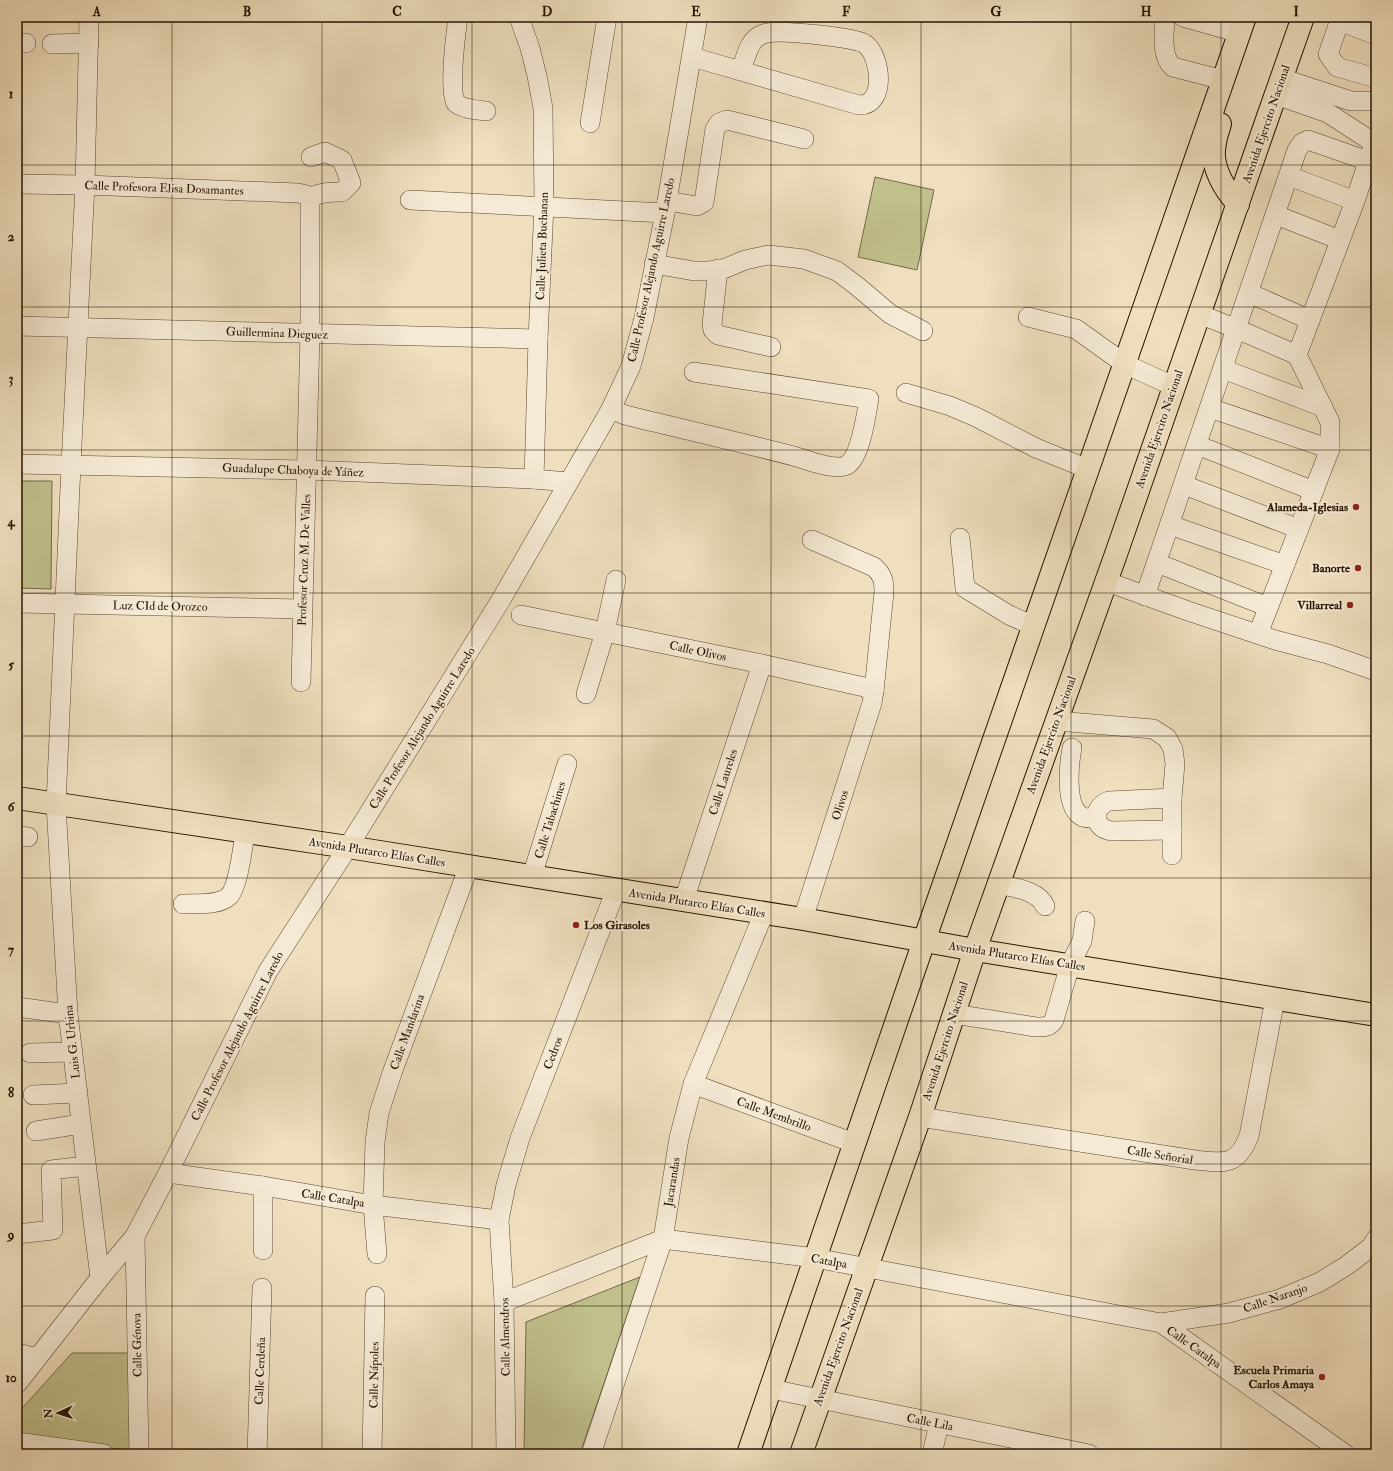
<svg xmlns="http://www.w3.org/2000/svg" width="1393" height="1471" viewBox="0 0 1393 1471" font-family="'IM FELL Double Pica',serif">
  <rect width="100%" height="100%" fill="#efdfbe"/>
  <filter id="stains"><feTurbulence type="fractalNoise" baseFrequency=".005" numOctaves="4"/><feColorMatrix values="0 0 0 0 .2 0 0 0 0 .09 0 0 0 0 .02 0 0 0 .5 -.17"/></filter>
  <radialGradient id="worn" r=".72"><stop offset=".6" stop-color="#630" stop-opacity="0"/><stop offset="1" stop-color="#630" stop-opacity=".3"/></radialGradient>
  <!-- green -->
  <g fill="#c0c08c" stroke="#736a46">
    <path d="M875,177L934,190L917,270L858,257Z"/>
    <path d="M17,481H52L51,589L17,588Z"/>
    <path d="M640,1277L580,1454H524L526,1322Z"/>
    <path d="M72,1353H129L131,1451L17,1435V1414Z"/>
  </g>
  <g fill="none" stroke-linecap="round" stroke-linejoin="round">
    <!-- minor casing -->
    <g stroke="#584730" stroke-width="20">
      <g id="minor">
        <path d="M89,17L85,185L71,465L56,804L68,1014L100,1278"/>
        <path d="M458,17C456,32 448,94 456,103C462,109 478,110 486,111"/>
        <path d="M519,17L530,48L537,76L543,108L544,205L538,339L534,479"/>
        <path d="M1167,17L1165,20C1164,34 1161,57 1173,67L1223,80"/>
        <path d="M1183,17L1240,33"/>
        <path d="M1341,17L1328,54L1337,67L1376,78"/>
        <path d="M1339,21L1376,35"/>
        <path d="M17,43H26"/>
        <path d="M52,44L89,43"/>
        <path d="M692,57L859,105C887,106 881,55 865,44C856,37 780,30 768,33C765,33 761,35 759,36C748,42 745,60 741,71"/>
        <path d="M1281,78L1351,101H1376"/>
        <path d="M1276,95L1328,113L1374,143"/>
        <path d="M590,123L607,17"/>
        <path d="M1289,176L1355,201"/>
        <path d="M17,184L85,185L298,193L307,195L310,198"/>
        <path d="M310,198C321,192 330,192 342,192L351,183L342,160L325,152L311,157"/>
        <path d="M410,200L665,213"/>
        <path d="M667,201L697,206L704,202L715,129L719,123L727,120L804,139"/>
        <path d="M1276,215L1340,240"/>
        <path d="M654,264L694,271H708L726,268L745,260L768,255L804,259L837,271L857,286L890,314L923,331"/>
        <path d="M718,269L712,324L713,330L718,335L771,347"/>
        <path d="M1249,293L1310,320"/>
        <path d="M1199,314L1237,329L1297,355"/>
        <path d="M1028,317L1076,329L1125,364L1173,386"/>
        <path d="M17,326L538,339"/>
        <path d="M1223,369L1323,407"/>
        <path d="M906,393L950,406L976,417L1036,448L1088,469"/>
        <path d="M1210,408L1330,449"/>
        <path d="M611,409L625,415C682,429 740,442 797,457C809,461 836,471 847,465C861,456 866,415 869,399L694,372"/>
        <path d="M1197,445L1314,491"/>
        <path d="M17,464L307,470L534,479L568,482"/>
        <path d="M1184,485L1299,529"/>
        <path d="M1170,525L1285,565"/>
        <path d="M960,538L965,588L1009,615L1034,626"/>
        <path d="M1157,563L1268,607"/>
        <path d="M1105,581L1188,611L1275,640L1328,654L1376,671"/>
        <path d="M1145,596L1297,150L1302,143L1308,140L1368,161"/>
        <path d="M17,603L302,609"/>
        <path d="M521,615L762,664L864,687L874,691"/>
        <path d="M1258,634L1330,449V422L1297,355L1355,201L1376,138"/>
        <path d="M301,682L310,334V198"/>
        <path d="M586,694L605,632L616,580"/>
        <path d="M1057,721L1153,729L1167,738L1173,749L1175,764L1172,798V855"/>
        <path d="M1072,748C1069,764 1064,809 1083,817C1086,818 1092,818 1096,818"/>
        <path d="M1172,830L1111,831C1102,829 1099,826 1096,818C1097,809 1101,804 1109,801L1172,798"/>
        <path d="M17,836L28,837"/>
        <path d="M532,876L567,764"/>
        <path d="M998,884C1014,888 1038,890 1045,906"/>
        <path d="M684,900L762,664"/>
        <path d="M183,904C196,903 217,906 228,897C238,889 243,846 245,832"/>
        <path d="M803,919L872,703L874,691L884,592C884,581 883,575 874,567L812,540"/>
        <path d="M17,1007L68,1014"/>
        <path d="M954,1014L1036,1027C1045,1027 1050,1027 1054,1020L1070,965L1082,941L1085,921"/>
        <path d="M30,1053L73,1052"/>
        <path d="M693,1084L854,1143"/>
        <path d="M33,1095L78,1093"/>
        <path d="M920,1117L1195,1160C1223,1163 1237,1167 1249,1136L1275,999"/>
        <path d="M36,1131L81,1124"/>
        <path d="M168,1173L263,1186L373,1205L499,1220"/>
        <path d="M17,1234L53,1230L51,1170L86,1166"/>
        <path d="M135,1236L139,1454"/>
        <path d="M263,1250V1186"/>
        <path d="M377,1254L373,1205L375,1142L379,1113L392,1073L469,866"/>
        <path d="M504,1302L663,1239L815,1258L1161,1323L1229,1313L1280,1299L1320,1282L1346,1266L1371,1247L1376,1239"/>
        <path d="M1161,1323L1345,1454"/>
        <path d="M17,1353L37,1358"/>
        <path d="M17,1384L100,1278L135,1236L168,1173L268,971L348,847L502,598L611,409L631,366L644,318L665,213L698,17"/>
        <path d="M771,1389L1089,1454"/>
        <path d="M17,1442L104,1454"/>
        <path d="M257,1454L262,1288"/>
        <path d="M372,1454L375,1296"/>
        <path d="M506,1454L504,1302L499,1220L506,1185L520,1138L616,890"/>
        <path d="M591,1454L663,1239L679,1138L693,1084L764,913"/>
        <path d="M932,1454L939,1424"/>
      </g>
    </g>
    <!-- major casing -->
    <g stroke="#261400" stroke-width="24">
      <g id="major">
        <path d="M1220,124C1217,132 1215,141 1214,149C1212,169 1225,190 1238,204"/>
        <path d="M17,798L348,847L803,919L975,950L1376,1015"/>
        <path d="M748,1454L924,941L1245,17"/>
        <path d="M801,1454L920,1117L975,950L1116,554L1264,128L1303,17"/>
      </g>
    </g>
    <!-- minor -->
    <use href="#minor" stroke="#f5ead5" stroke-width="19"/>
    <!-- major -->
    <use href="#major" stroke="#efdfbe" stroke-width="22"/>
  </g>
  <!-- grid -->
  <path fill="none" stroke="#261400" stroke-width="1" stroke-opacity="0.55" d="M172,17V1454M322,17V1454M472,17V1454M622,17V1454M771,17V1454M921,17V1454M1071,17V1454M1221,17V1454M17,165H1376M17,307H1376M17,450H1376M17,593H1376M17,736H1376M17,878H1376M17,1021H1376M17,1164H1376M17,1306H1376"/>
  <!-- markers -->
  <g fill="#8f2418" stroke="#f5ead5" stroke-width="1.5">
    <circle cx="1356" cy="507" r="4"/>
    <circle cx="1358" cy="568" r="4"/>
    <circle cx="1350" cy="605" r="4"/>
    <circle cx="576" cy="925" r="4"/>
    <circle cx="1322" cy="1377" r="4"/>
  </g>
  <g text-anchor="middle" stroke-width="4" stroke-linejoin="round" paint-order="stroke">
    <!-- street labels -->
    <g font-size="12" fill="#261400" stroke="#f5ead5">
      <text transform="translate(1266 124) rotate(-71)" y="4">Avenida Ejercito Nacional</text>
      <text transform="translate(164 188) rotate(2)" y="4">Calle Profesora Elisa Dosamantes</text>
      <text transform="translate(542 246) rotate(-88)" y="4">Calle Julieta Buchanan</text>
      <text transform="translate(651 270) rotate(-78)" y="4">Calle Profesor Alejando Aguirre Laredo</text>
      <text transform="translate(277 333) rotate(2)" y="4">Guillermina Dieguez</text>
      <text transform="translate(1159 429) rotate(-71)" y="4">Avenida Ejercito Nacional</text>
      <text transform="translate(293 470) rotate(2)" y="4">Guadalupe Chaboya de Yáñez</text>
      <text transform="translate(304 560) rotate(-88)" y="4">Profesor Cruz M. De Valles</text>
      <text transform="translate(160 606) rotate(1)" y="4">Luz CId de Orozco</text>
      <text transform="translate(698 651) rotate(12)" y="4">Calle Olivos</text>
      <text transform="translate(422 728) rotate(-58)" y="4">Calle Profesor Alejando Aguirre Laredo</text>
      <text transform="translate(1051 735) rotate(-70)" y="4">Avenida Ejercito Nacional</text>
      <text transform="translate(723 782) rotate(-72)" y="4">Calle Laureles</text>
      <text transform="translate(840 805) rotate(-72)" y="4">Olivos</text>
      <text transform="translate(550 820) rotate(-73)" y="4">Calle Tabachines</text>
      <text transform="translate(377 852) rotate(9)" y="4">Avenida Plutarco Elías Calles</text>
      <text transform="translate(697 903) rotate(9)" y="4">Avenida Plutarco Elías Calles</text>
      <text transform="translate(1017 956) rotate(9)" y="4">Avenida Plutarco Elías Calles</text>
      <text transform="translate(407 1032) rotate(-70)" y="4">Calle Mandarina</text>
      <text transform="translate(237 1036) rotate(-63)" y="4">Calle Profesor Alejando Aguirre Laredo</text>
      <text transform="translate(945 1041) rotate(-72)" y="4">Avenida Ejercito Nacional</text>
      <text transform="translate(72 1042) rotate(-96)" y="4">Luis G. Urbina</text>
      <text transform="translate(553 1053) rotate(-69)" y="4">Cedros</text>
      <text transform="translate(774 1114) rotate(20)" y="4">Calle Membrillo</text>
      <text transform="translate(1160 1155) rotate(9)" y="4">Calle Señorial</text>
      <text transform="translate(672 1182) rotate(-81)" y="4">Jacarandas</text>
      <text transform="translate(333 1198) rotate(9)" y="4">Calle Catalpa</text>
      <text transform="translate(829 1261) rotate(10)" y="4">Catalpa</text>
      <text transform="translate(1275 1298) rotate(-19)" y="4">Calle Naranjo</text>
      <text transform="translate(505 1337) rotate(-91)" y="4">Calle Almendros</text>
      <text transform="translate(137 1345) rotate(-91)" y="4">Calle Génova</text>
      <text transform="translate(838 1347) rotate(-70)" y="4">Avenida Ejercito Nacional</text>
      <text transform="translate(1194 1347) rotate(35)" y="4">Calle Catalpa</text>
      <text transform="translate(260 1371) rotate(-88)" y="4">Calle Cerdeña</text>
      <text transform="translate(374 1375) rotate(-89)" y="4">Calle Nápoles</text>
      <text transform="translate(930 1422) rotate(11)" y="4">Calle Lila</text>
    </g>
    <!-- poi labels -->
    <g font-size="12" font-weight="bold" fill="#261400" stroke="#f5ead5" text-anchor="end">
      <text x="1348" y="511">Alameda-Iglesias</text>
      <text x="1350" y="572">Banorte</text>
      <text x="1342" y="609">Villarreal</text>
      <text x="584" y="929" text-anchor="start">Los Girasoles</text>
      <text x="1314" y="1374">Escuela Primaria<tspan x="1314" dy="14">Carlos Amaya</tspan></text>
    </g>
  </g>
  <!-- margin -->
  <rect width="1393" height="1471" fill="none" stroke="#efdfbe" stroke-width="44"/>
  <!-- north arrow -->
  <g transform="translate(58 1413) rotate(267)" stroke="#f5ead5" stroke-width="3" paint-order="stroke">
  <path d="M0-3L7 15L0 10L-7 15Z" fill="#261400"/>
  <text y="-6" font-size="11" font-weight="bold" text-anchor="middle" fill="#261400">N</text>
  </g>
  <rect x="22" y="22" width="1349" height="1427" fill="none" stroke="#261400" stroke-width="1.5"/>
  <g font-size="13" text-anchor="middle" font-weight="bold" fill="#261400">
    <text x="97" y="16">A</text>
    <text x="247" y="16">B</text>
    <text x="397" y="16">C</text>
    <text x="547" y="16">D</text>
    <text x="696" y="16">E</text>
    <text x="846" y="16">F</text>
    <text x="996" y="16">G</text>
    <text x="1146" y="16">H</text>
    <text x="1296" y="16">I</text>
    <text x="11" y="98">1</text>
    <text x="11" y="241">2</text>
    <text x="11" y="383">3</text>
    <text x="11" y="526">4</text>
    <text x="11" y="669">5</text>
    <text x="11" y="811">6</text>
    <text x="11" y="954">7</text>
    <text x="11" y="1097">8</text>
    <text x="11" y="1239">9</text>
    <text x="11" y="1382">10</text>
  </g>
  <rect width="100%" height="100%" filter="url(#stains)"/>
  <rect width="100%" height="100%" fill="url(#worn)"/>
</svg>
